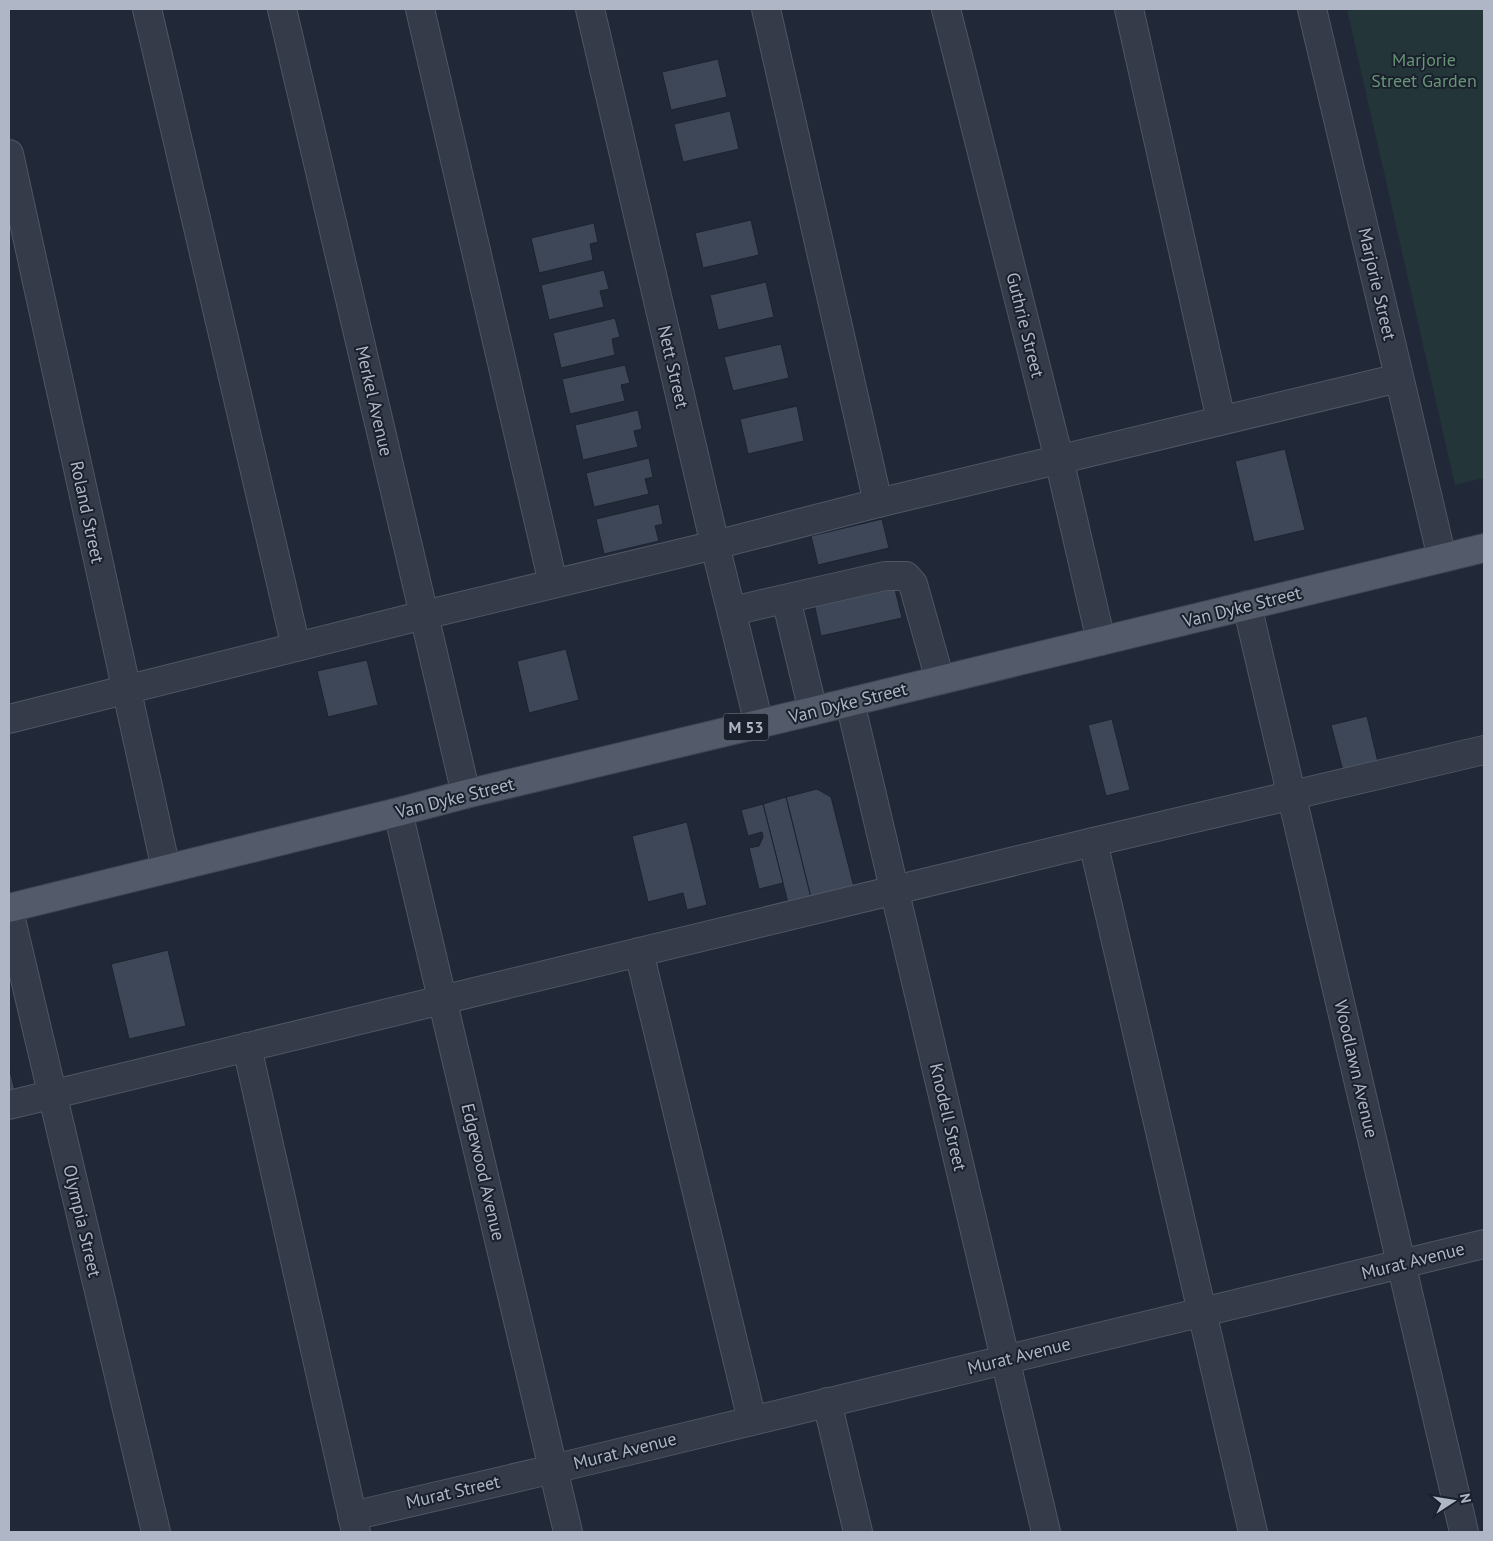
<svg xmlns="http://www.w3.org/2000/svg" width="1493" height="1541" viewBox="0 0 1493 1541" font-family="'PT Sans',sans-serif">
  <rect width="100%" height="100%" fill="#212938"/>
  <!-- green -->
  <path fill="#233539" d="M1347,9H1484V478L1455,485Z"/>
  <!-- building -->
  <g fill="#3d4758" stroke="#1c232f">
    <path d="M718,59L727,97L671,110L662,72Z"/>
    <path d="M730,111L739,149L683,162L674,124Z"/>
    <path d="M751,220L759,255L703,268L695,233Z"/>
    <path d="M594,223L598,242L590,244L593,260L539,273L531,238Z"/>
    <path d="M604,270L609,289L600,291L604,307L549,320L541,285Z"/>
    <path d="M766,282L774,317L718,330L710,295Z"/>
    <path d="M615,318L620,337L612,339L615,355L561,368L553,333Z"/>
    <path d="M781,344L789,378L733,391L724,357Z"/>
    <path d="M625,365L630,383L621,385L625,401L570,414L562,379Z"/>
    <path d="M797,406L804,441L748,454L740,419Z"/>
    <path d="M638,410L642,429L634,431L638,447L583,460L575,425Z"/>
    <path d="M1285,449L1305,530L1254,542L1235,461Z"/>
    <path d="M649,458L653,477L645,479L649,494L594,507L586,473Z"/>
    <path d="M659,504L663,524L655,526L659,541L604,554L596,519Z"/>
    <path d="M882,519L889,548L818,565L811,536Z"/>
    <path d="M894,585L902,618L821,636L814,603Z"/>
    <path d="M566,649L579,700L529,713L517,661Z"/>
    <path d="M367,660L378,705L328,717L317,671Z"/>
    <path d="M1367,716L1378,762L1343,771L1331,725Z"/>
    <path d="M1112,719L1130,790L1106,796L1088,725Z"/>
    <path d="M817,789L831,797L855,891L812,902L786,797Z"/>
    <path d="M786,797L812,902L789,907L763,804Z"/>
    <path d="M763,804L783,883L759,889L749,848L759,846L763,837L762,832L748,836L741,810Z"/>
    <path d="M687,822L707,905L687,910L683,893L648,902L632,836Z"/>
    <path d="M168,950L186,1026L129,1039L111,964Z"/>
    <path d="M9,1067L17,1098L9,1100Z"/>
  </g>
  <g fill="none" stroke-linecap="round" stroke-linejoin="round">
    <!-- minor casing -->
    <g stroke="#4f5663" stroke-width="30">
      <g id="minor">
        <path d="M147,9L296,647"/>
        <path d="M282,9L466,794"/>
        <path d="M420,9L553,583"/>
        <path d="M590,9L715,545L759,724"/>
        <path d="M766,9L878,503"/>
        <path d="M946,9L1059,459L1101,641"/>
        <path d="M1129,9L1221,420"/>
        <path d="M1312,9L1442,558"/>
        <path d="M9,154L166,869"/>
        <path d="M786,599L813,711"/>
        <path d="M1247,605L1464,1532"/>
        <path d="M732,611L885,576H906L913,584L940,680"/>
        <path d="M850,702L1046,1532"/>
        <path d="M9,719L424,615L715,545L878,503L1399,378"/>
        <path d="M398,812L568,1532"/>
        <path d="M1093,842L1253,1532"/>
        <path d="M9,911L156,1532"/>
        <path d="M639,952L752,1420"/>
        <path d="M247,1047L356,1532"/>
        <path d="M9,1105L1093,842L1484,750"/>
        <path d="M827,1402L858,1532"/>
        <path d="M352,1516L553,1469L1484,1244"/>
      </g>
    </g>
    <!-- major casing -->
    <g stroke="#3e4552" stroke-width="30">
      <path id="major" d="M9,908L398,812L466,794L813,711L1484,548"/>
    </g>
    <!-- minor -->
    <use href="#minor" stroke="#353b49" stroke-width="28"/>
    <!-- major -->
    <use href="#major" stroke="#535a69" stroke-width="28"/>
  </g>
  <g text-anchor="middle" stroke-width="4" stroke-linejoin="round" paint-order="stroke">
    <!-- shield labels -->
    <rect fill="#1a212d" stroke="#828997" stroke-width="1" x="723.5" y="713.5" width="45" height="27" rx="4"/>
    <g font-size="16" font-weight="bold" fill="#afb6c5">
      <text x="746" y="733">M 53</text>
    </g>
    <!-- park labels -->
    <g font-size="18" fill="#679576" stroke="#1a212d">
      <text x="1424" y="66">Marjorie<tspan x="1424" dy="21">Street Garden</tspan></text>
    </g>
    <!-- street labels -->
    <g font-size="18" fill="#afb6c5" stroke="#1a212d">
      <text transform="translate(1377 284) rotate(77)" y="6">Marjorie Street</text>
      <text transform="translate(1025 325) rotate(76)" y="6">Guthrie Street</text>
      <text transform="translate(673 367) rotate(77)" y="6">Nett Street</text>
      <text transform="translate(374 401) rotate(77)" y="6">Merkel Avenue</text>
      <text transform="translate(87 512) rotate(78)" y="6">Roland Street</text>
      <text transform="translate(1242 607) rotate(-14)" y="6">Van Dyke Street</text>
      <text transform="translate(848 703) rotate(-14)" y="6">Van Dyke Street</text>
      <text transform="translate(455 798) rotate(-14)" y="6">Van Dyke Street</text>
      <text transform="translate(1356 1069) rotate(77)" y="6">Woodlawn Avenue</text>
      <text transform="translate(948 1117) rotate(77)" y="6">Knodell Street</text>
      <text transform="translate(483 1172) rotate(77)" y="6">Edgewood Avenue</text>
      <text transform="translate(82 1221) rotate(77)" y="6">Olympia Street</text>
      <text transform="translate(1413 1261) rotate(-14)" y="6">Murat Avenue</text>
      <text transform="translate(1019 1356) rotate(-14)" y="6">Murat Avenue</text>
      <text transform="translate(625 1451) rotate(-14)" y="6">Murat Avenue</text>
      <text transform="translate(453 1492) rotate(-13)" y="6">Murat Street</text>
    </g>
  </g>
  <!-- border -->
  <rect width="1493" height="1541" fill="none" stroke="#afb6c5" stroke-width="20"/>
  <!-- north arrow -->
  <g transform="translate(1453 1501) rotate(78)" stroke="#1a212d" stroke-width="4" paint-order="stroke">
  <path d="M0-4L9 19L0 12L-9 19Z" fill="#afb6c5"/>
  <text y="-8" font-size="14" font-weight="bold" text-anchor="middle" fill="#afb6c5">N</text>
  </g>
</svg>
